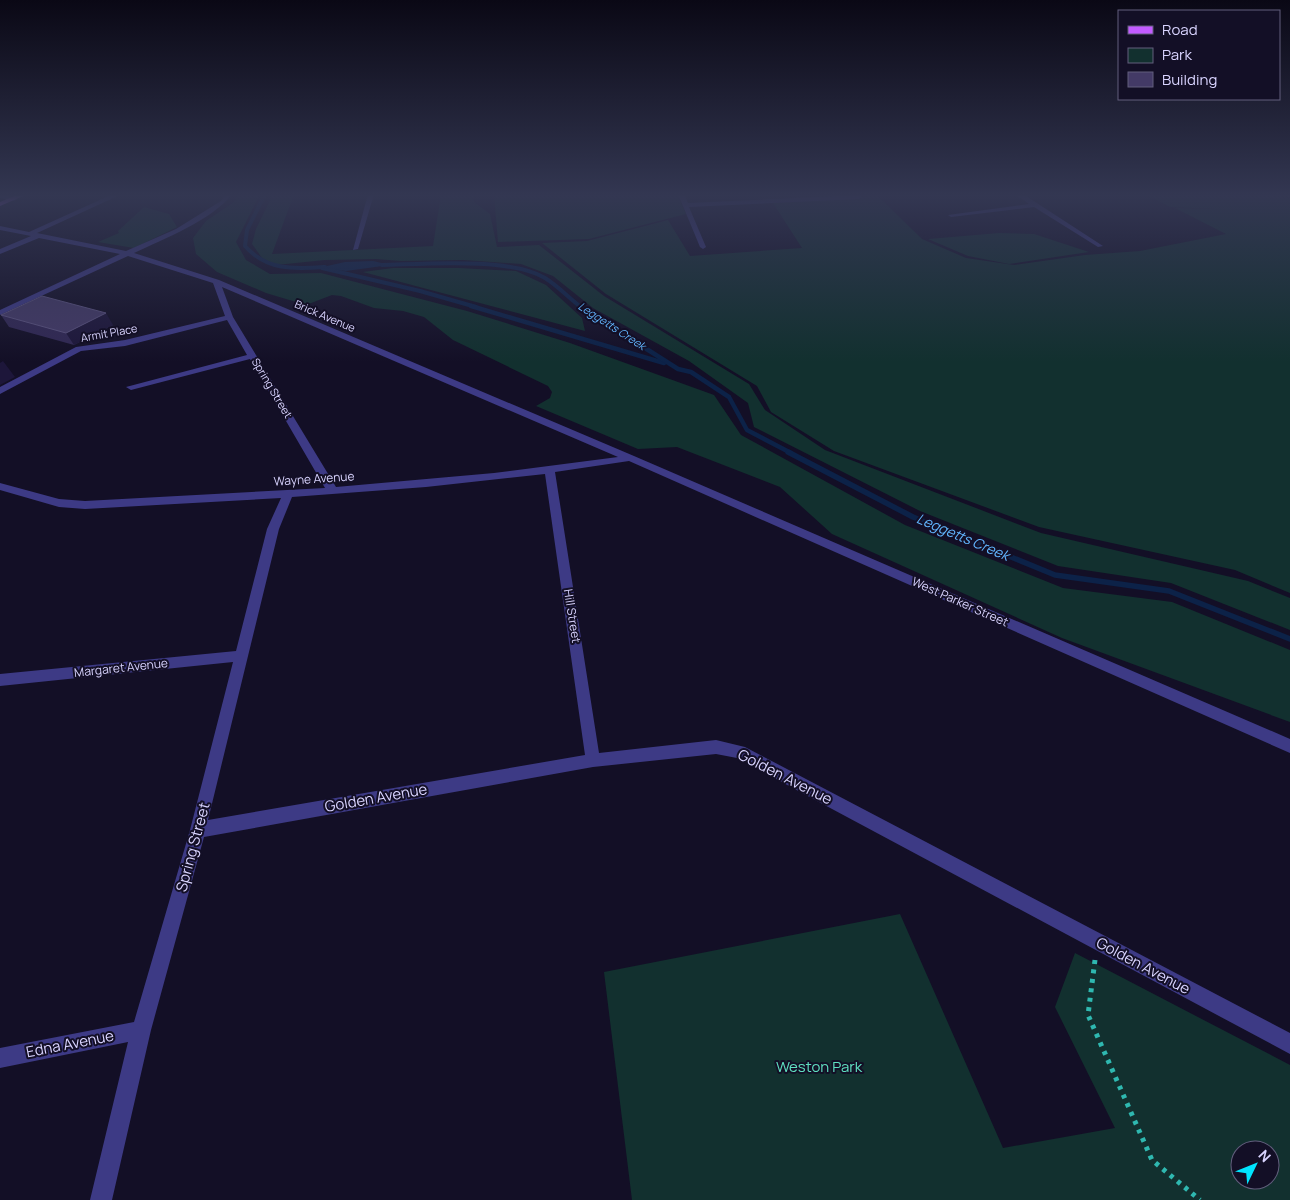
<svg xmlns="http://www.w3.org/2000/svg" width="1290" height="1200" viewBox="0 0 1290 1200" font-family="Manrope,sans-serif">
  <rect width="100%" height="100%" fill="#130f26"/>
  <!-- green -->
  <g fill="#12302f" fill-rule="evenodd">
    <path d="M238,194H260L236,242L246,260L270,274L321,273L467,311L570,343L714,395L741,435L905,525L1063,588L1172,602L1290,650V722L1062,638L832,534L780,487L677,447L638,449L536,406L550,398L552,392L548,386L453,340L424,317L403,311L374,308L341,296L332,295L306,305L266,293L217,272L196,254L193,238L206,221L234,202Z"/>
    <path d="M273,194H294L272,254L433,246L441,194H473L474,202L490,214L497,247L539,245L604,296L749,384L765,410L825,450L1041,533L1248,581L1290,598V630L1171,583L1058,566L920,511L754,427L748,403L689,361L593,308L553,276L521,264L463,260L401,261L376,259L325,260L276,265L262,258L252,244L256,229Z"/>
    <path d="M494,194H677L686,214L589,239L498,242Z"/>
    <path d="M1146,194H1290V197L1275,198H1290V593L1235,570L1039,527L834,451L771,412L757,386L606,294L542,243L587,241L668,220L690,256L802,248L773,203L878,196L922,239L966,258L1014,265L1085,255L1140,251L1226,234L1175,208L1215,209L1170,207Z"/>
    <path d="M144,207L169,214L177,227L134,248L98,242L119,233L118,231Z"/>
    <path d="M999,233L1034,234L1089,252L1009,264L968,256L928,239Z"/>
    <path d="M393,268H459L516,271L546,285L582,318L585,331L363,272Z"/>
    <path d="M900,914L1003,1148L1115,1128L1055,1007L1075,953L1290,1065V1200H632L604,972ZM1240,1150H1270V1180H1240Z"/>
  </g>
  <!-- water -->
  <path fill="#0c2248" d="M373,261L390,265L346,271L318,268L345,262Z"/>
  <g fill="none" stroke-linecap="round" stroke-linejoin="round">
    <!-- stream-far2 -->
    <g stroke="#0c2248" stroke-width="4">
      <path d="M265,194L247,230L245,246C267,271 294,269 325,267"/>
      <path d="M382,265C425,264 509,257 545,278C558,286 569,298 581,307"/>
      <path d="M322,268L420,291L476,307"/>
    </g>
    <!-- stream-far1 -->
    <g stroke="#0c2248" stroke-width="4.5">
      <path d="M471,306L664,363"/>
      <path d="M579,306L678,369L691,372L729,397L747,430L791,453"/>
    </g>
    <!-- stream -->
    <path stroke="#0c2248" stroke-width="5.5" d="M788,452L913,517L1055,575L1169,591L1290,639"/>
    <!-- path -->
    <path stroke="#2fb8b0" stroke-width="5" stroke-dasharray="4 5.5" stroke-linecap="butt" d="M1095,960L1088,1015L1152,1160L1200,1200"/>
    <!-- minor -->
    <g fill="#3d3a85" fill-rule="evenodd">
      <path d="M0,194L16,198L17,199L14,201L0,198Z"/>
      <path d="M113,194H122L37,233L126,251L176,229L221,201L226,194H232C214,219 162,240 134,253L219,280L634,456L1290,739V753L629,461L555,472L599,753L716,740L745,747L1290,1033V1054L737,758L716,754L593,767L204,837L151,1030L112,1200H90L128,1042L0,1068V1048L134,1022L190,830L233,662L0,686V674L236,651L267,529L281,498L85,509L59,507L0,490V483L59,499L85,501L325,488L250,359L131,390L126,387L247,355L227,320L125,346L81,351L0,394V387L76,347L125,340L225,316L213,283L128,256L0,315V310L120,254L39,238L0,254V249L31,236L0,230V226L29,232ZM222,287L618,457L494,473L336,487L233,317ZM545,474L585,755L208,820L279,529L292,497L426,487Z"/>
      <path d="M368,194H374L358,249L353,250Z"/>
      <path d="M678,194H684L688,203L859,195L862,197L859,199L689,207L706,247L703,249L700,247Z"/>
      <path d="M1015,194H1023L1103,246L1098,247L1034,207L951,217L948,215L1029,204Z"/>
    </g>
    <!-- major -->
    <path fill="#c25bff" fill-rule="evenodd" d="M19,194H28L0,206V202Z"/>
  </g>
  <!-- wall -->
  <path fill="#312854" d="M1,315L113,325L74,345L9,327Z"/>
  <!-- shaded-wall -->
  <g fill="#1d163a">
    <path d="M106,313L113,325L74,345L66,333Z"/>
    <path d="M3,361L15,377L0,385V363Z"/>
  </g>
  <!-- building -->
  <path fill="#433a66" stroke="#5a527e" d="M42,296L106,313L66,333L1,315Z"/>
  <!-- sky -->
  <linearGradient id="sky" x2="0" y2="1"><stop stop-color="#0a0815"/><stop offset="0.54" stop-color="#333752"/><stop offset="1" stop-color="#333752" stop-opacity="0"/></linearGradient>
  <rect width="1290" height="362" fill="url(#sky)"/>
  <g text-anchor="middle" stroke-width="4" stroke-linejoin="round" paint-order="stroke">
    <!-- far-street labels -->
    <g font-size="11" fill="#d9d4ff" stroke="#130f26">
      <text transform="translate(325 316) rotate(23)" y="4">Brick Avenue</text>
      <text transform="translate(109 333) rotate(-10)" y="4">Armit Place</text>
      <text transform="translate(272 388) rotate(59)" y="4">Spring Street</text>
    </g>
    <!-- far-water labels -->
    <g font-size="11" font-style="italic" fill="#62b6ff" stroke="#130f26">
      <text transform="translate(612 326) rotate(33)" y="4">Leggetts Creek</text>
    </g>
    <!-- street labels -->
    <g font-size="12" fill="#d9d4ff" stroke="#130f26">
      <text transform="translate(314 479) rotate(-4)" y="4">Wayne Avenue</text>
      <text transform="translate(960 602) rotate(24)" y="4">West Parker Street</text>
      <text transform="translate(572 616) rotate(81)" y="4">Hill Street</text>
      <text transform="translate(121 668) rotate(-6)" y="4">Margaret Avenue</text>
    </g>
    <!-- water labels -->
    <g font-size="14" font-style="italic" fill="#62b6ff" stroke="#130f26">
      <text transform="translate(963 537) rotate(23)" y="5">Leggetts Creek</text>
    </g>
    <!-- near-street labels -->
    <g font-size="15" fill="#d9d4ff" stroke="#130f26">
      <text transform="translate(785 777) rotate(27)" y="5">Golden Avenue</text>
      <text transform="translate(376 798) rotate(-10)" y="5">Golden Avenue</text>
      <text transform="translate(193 847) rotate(-75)" y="5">Spring Street</text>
      <text transform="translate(1143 966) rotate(28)" y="5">Golden Avenue</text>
      <text transform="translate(70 1044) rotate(-11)" y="5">Edna Avenue</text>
    </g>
    <!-- near-park labels -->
    <g font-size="15" fill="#5fe0c0" stroke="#130f26">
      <text x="819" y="1072">Weston Park</text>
    </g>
  </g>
  <!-- legend -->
  <rect x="1118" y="10" width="162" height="90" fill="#130f26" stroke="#625e7d"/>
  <rect x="1128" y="26" width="25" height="8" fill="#c25bff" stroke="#625e7d"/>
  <text x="1162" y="35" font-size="15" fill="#d9d4ff">Road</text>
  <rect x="1128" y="48" width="25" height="15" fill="#12302f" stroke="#625e7d"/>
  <text x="1162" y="60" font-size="15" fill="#d9d4ff">Park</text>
  <rect x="1128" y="72" width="25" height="15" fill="#433a66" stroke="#625e7d"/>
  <text x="1162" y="85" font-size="15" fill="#d9d4ff">Building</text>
  <!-- north arrow -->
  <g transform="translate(1255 1165) rotate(47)"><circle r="24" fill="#130f26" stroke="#625e7d"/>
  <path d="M0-4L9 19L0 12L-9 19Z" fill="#00e5ff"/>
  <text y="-8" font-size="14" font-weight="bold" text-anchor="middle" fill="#d9d4ff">N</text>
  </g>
</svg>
